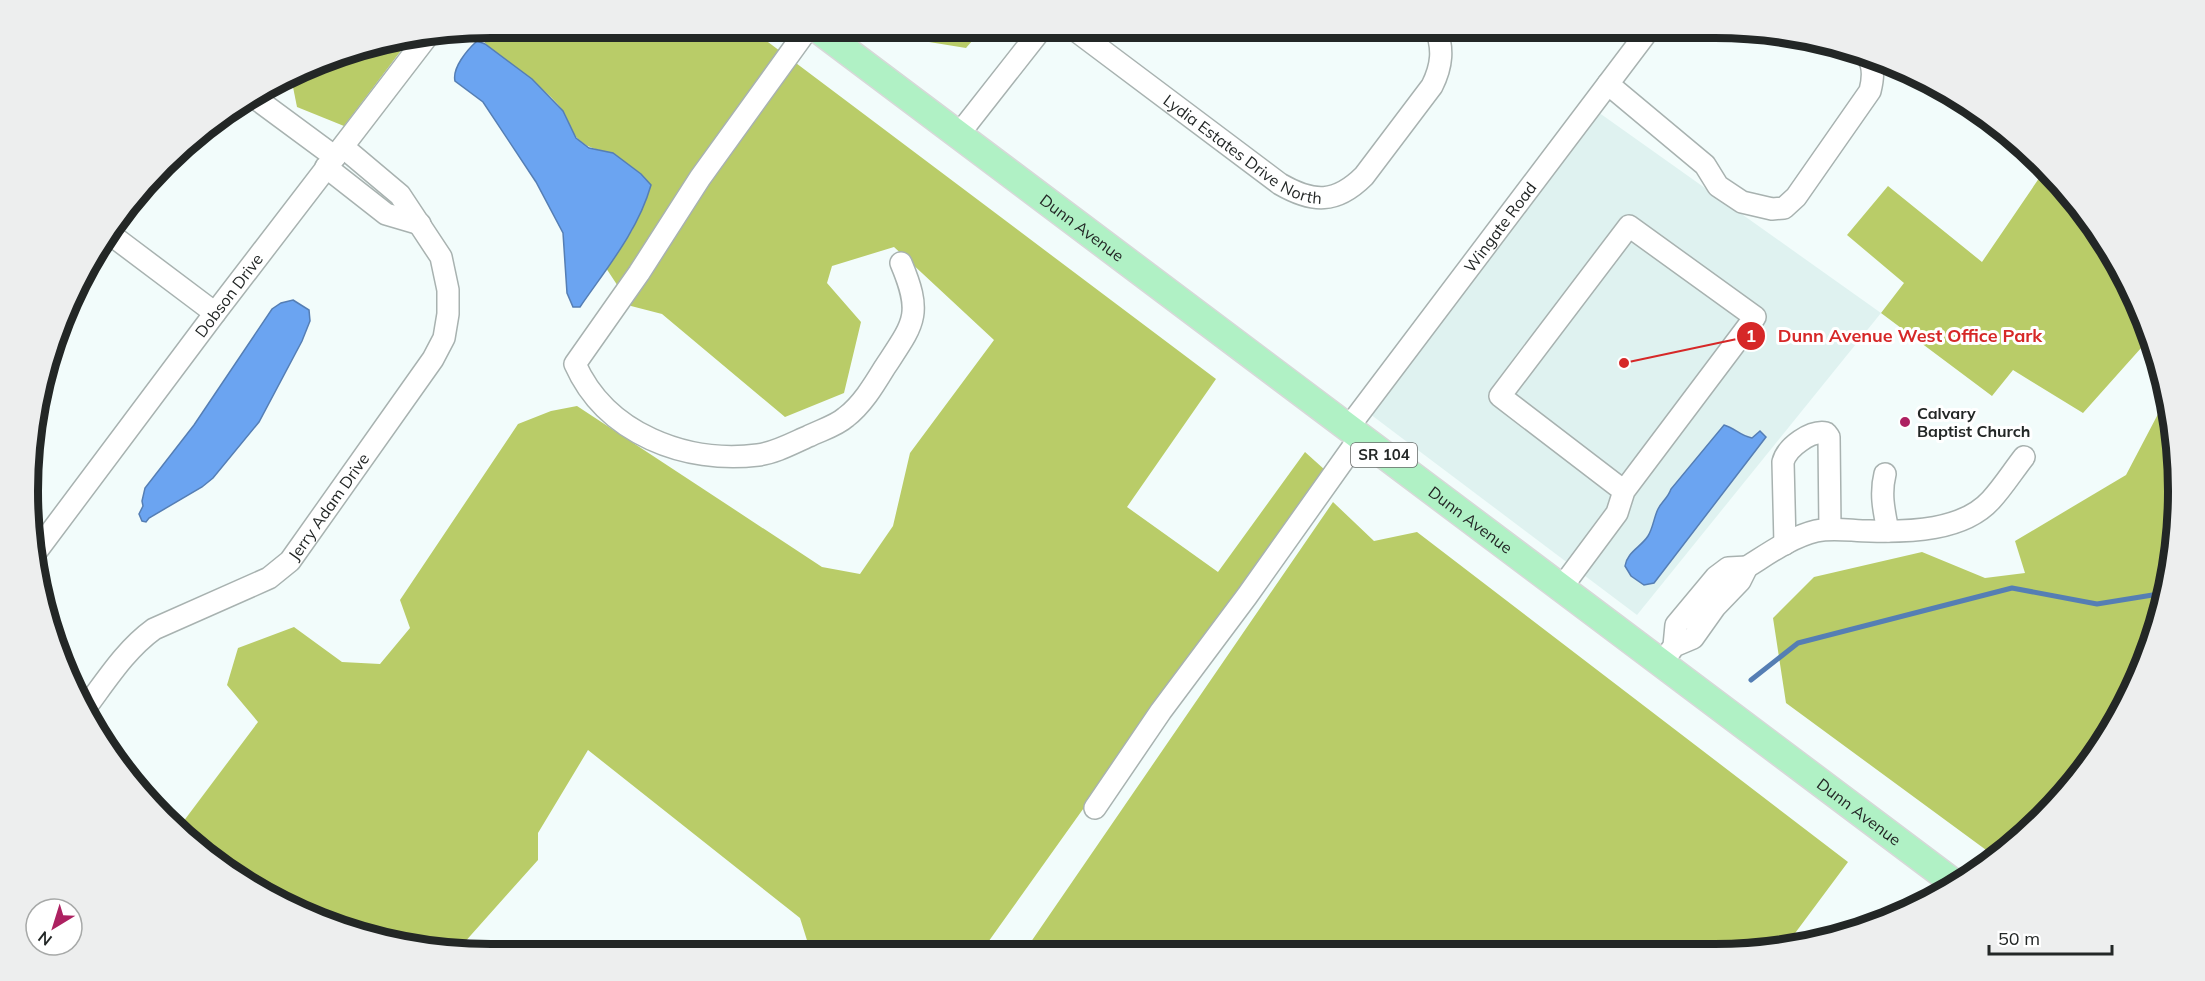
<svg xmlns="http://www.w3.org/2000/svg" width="2205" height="981" viewBox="0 0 2205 981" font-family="Mulish,sans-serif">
  <rect width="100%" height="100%" fill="#f2fcfb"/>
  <!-- built -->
  <path fill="#dff2f0" d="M1598,112L1881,313L1637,615L1370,414Z"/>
  <!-- forest -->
  <g fill="#b9cc68">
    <path d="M491,27H748L1216,379L1127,507L1218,572L1305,452L1325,470L981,952L811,953L800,918L588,750L538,833V860L463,944L448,950L400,945L313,919L185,839L177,830L258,722L227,685L238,648L294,627L342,662L380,664L410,628L400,600L518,424L551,411L577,406L822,567L860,574L893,526L910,453L994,340L894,247L832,266L827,283L861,322L844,393L785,417L662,314L631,306L606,268L633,229L613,153C600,150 589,149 579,140C571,133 569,120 563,111C540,79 499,64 477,33L480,29Z"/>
    <path d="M876,27H984L966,48L886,35Z"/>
    <path d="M409,40L344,126L297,107L292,82L303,69L341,52Z"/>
    <path d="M2046,168L2100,233L2143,313L2150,338L2083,413L2013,370L1992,396L1881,313L1904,283L1847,235L1888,186L1982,262Z"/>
    <path d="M2168,395L2178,490L2169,581L2143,668L2082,772L1997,858L1786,703L1773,618L1814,577L1922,552L1985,578L2025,573L2015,541L2126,475Z"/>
    <path d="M1333,502L1374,541L1417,532L1848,862L1784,948L1775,950L1024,952Z"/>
  </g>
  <!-- water -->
  <g fill="#6ba4f1" stroke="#557eb4" stroke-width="1.5">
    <path d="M477,41L485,44L532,79L563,111L576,138L589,148L613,153L641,174L651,185C638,231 606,269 580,307H573L567,293L563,233L536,182L483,102L455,81C452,68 467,50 477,41Z"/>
    <path d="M293,300L309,310L310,321L302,341L259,422L213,478L202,487L149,518L146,522L142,521L139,514L143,506L142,501L145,488L194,425L272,309L281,303Z"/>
    <path d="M1724,425C1735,428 1740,436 1752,438L1760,431L1766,437L1654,583L1644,585L1631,576L1625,566C1627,552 1641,547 1648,536C1653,528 1654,517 1658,509C1662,501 1668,498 1671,489Z"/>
  </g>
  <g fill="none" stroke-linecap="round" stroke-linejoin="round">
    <!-- stream -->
    <path stroke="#557eb4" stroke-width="5" d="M1751,680L1798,643L2012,588L2097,604L2165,593"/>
    <!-- minor casing -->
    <g stroke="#a8b2b0" stroke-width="24">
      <g id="minor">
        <path d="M809,27L700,178L639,273L575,364C606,434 686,464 758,455C775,453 793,443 809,436C821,430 836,426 846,417C862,405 874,385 885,367C914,323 923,315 901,263"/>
        <path id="s1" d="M1071,27L1280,184C1313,203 1336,204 1364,176L1432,86C1442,66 1444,48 1435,27"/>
        <path d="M1608,84L1705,165L1718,186L1742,202L1772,209L1784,208L1796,197L1870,91C1873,79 1875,65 1866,55"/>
        <path d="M251,95L335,157"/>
        <path d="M959,134L1043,27"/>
        <path d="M326,167L386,214L420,224"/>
        <path d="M110,234L215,313"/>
        <path id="s2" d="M1348,428L1651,27"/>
        <path d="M1885,474C1880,494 1884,511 1888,531"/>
        <path d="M1785,544L1783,462C1787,447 1811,430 1826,433L1829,437L1830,529"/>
        <path id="s3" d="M33,556L215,313L426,38"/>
        <path d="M1747,567C1768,554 1791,537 1816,531C1834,527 1852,531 1870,531C1909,532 1963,531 1991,500C2003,487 2013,471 2024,457"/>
        <path d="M1562,587L1617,513L1624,491L1755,317L1629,226L1500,396L1624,491"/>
        <path d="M1662,663L1674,646L1693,638L1715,607L1740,581L1747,567L1728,568L1716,577L1676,625L1674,646"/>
        <path id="s4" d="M84,710C106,681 125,650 154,629L269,578L290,561L433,359L444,338L448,314V290L441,257L400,195L343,147"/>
        <path d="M1095,808L1161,711L1247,596L1360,437"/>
        <path d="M638,954V952"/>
      </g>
    </g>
    <!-- major casing -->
    <g stroke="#d7d8d8" stroke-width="30">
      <g id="major">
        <path id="s5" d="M815,27L1954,883"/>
      </g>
    </g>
    <!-- minor -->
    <use href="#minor" stroke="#fff" stroke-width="21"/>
    <!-- major -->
    <use href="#major" stroke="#b0f1c5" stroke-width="27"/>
  </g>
  <!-- markers -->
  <circle fill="#ad2161" stroke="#fff" stroke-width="2" cx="1905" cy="422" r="6"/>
  <g text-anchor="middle" stroke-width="6" stroke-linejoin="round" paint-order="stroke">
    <!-- shield labels -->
    <rect fill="#fff" stroke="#656867" stroke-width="1.5" x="1351" y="443" width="66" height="24" rx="4.5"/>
    <g font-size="15" font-weight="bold" fill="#232726">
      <text x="1384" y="460">SR 104</text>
    </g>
    <!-- street labels -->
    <g font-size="16" fill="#232726" stroke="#fff">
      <text dy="6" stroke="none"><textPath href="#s1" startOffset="212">Lydia Estates Drive North</textPath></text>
      <text dy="6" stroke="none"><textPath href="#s5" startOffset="334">Dunn Avenue</textPath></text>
      <text dy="6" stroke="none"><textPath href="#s2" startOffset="252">Wingate Road</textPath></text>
      <text dy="6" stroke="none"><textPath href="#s3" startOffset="326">Dobson Drive</textPath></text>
      <text dy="6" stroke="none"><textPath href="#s4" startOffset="327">Jerry Adam Drive</textPath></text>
      <text dy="6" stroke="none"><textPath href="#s5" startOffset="820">Dunn Avenue</textPath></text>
      <text dy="6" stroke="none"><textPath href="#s5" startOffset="1306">Dunn Avenue</textPath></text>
    </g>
    <!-- poi labels -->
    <g font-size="16" font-weight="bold" fill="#232726" stroke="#fff" text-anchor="start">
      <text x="1917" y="419">Calvary<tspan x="1917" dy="18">Baptist Church</tspan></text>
    </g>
  </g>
  <!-- crop -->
  <path d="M0 0H2205V981H0ZM491 38H1715A453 453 0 0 1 2168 491V491A453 453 0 0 1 1715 944H491A453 453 0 0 1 38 491V491A453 453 0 0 1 491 38Z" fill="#edeeee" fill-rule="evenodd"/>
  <path fill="none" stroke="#232726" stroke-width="8" d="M491 38H1715A453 453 0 0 1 2168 491V491A453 453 0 0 1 1715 944H491A453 453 0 0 1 38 491V491A453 453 0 0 1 491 38Z"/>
  <!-- callouts -->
  <path fill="none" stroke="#d62828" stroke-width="2" d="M1624 363L1751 336"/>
  <g fill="#d62828" stroke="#fff" stroke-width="2">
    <circle cx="1624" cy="363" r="6"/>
    <circle cx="1751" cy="336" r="15"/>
  </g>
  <g font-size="18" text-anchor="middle" font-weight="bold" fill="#fff">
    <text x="1751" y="342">1</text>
  </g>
  <g font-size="18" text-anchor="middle" font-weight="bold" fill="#d62828" stroke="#fff" stroke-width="6" stroke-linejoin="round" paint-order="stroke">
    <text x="1910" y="342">Dunn Avenue West Office Park</text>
  </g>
  <!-- north arrow -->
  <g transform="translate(54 927) rotate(218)"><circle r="28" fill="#ffffff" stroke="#a7a9a8" stroke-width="1.5"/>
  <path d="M0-4.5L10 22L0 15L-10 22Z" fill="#ad2161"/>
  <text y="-9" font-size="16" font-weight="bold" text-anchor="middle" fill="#232726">N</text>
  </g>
  <!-- scale -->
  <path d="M1989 945v9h123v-9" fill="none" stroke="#232726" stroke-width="3"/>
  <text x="1998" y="945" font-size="18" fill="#232726" stroke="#ffffff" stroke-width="4.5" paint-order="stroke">50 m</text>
</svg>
